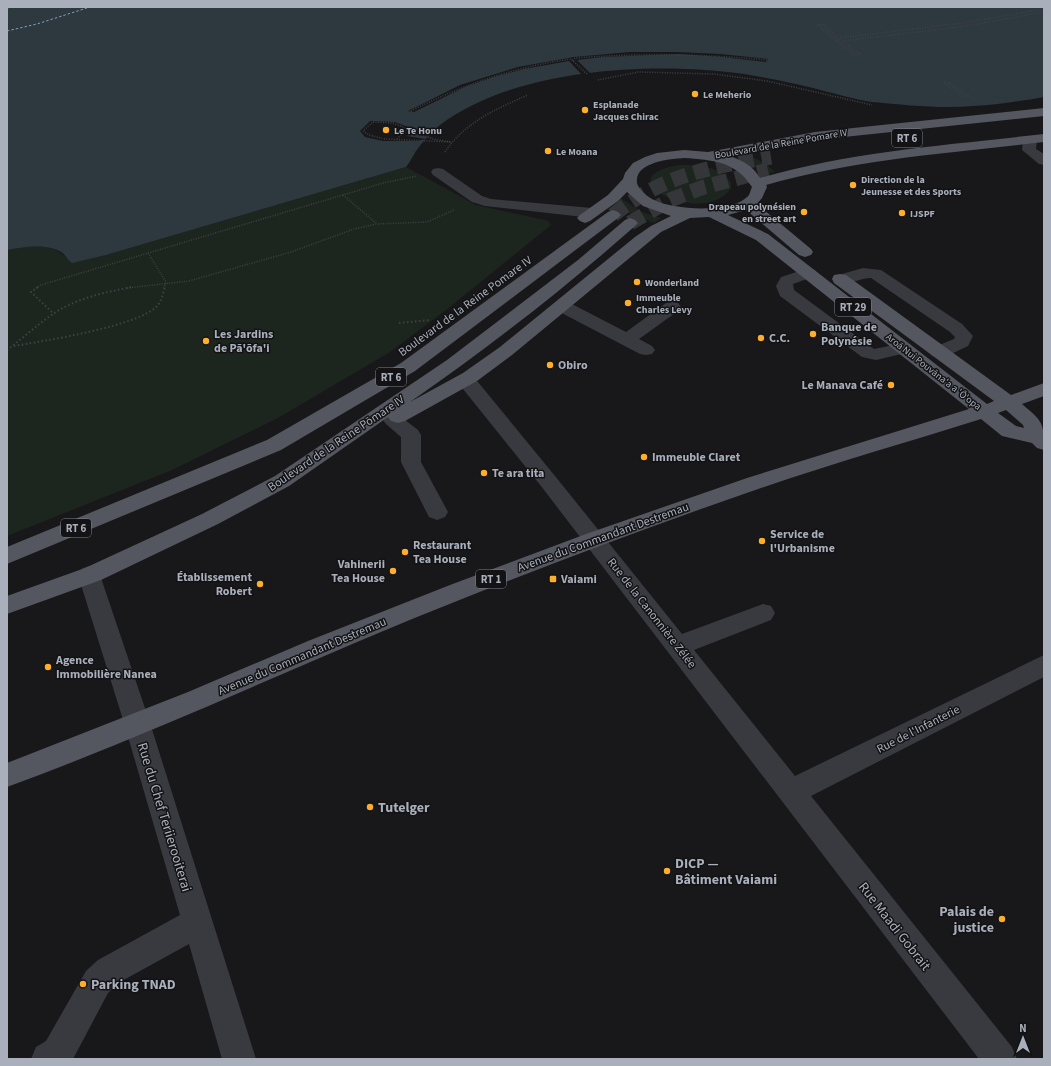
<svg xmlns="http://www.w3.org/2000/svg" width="1051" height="1066" viewBox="0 0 1051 1066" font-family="'Source Sans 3',sans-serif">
  <rect width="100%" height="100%" fill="#18181a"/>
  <!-- green -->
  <g fill="#1d261e">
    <path d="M743,153L765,163L775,172L765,174L747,161L735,156Z"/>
    <path d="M680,165C699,165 720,166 731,183V188C705,229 600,177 680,165Z"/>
    <path d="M406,167L476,205L544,220L548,221L551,225L446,310L390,352L278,418L172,470L7,536V250C30,246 54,241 70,262L106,255Z"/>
    <path d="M620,198L642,212L661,218L654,223L633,215L613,202Z"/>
  </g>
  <!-- water -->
  <path fill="#2d383f" d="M7,7H1044V97C1021,101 997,105 974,106C941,109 905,105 872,102C852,99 833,93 813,88C790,82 767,78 744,74C653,61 515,68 440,125C433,131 425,139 419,147C414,153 411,161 406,167L106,255L72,263C67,260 66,255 61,252C45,243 24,247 7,250Z"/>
  <!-- pier -->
  <g fill="#18181a">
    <path d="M630,52H676L720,54L768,59L766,62L722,57L678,54L602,57L577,60L591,74L582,75L569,61L524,69L497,76L465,87L414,112L408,111L460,85L518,67L574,57Z"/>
    <path d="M370,121L395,122L429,135L427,137L411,132L407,136L426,139L419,141H383L365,137L360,131Z"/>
  </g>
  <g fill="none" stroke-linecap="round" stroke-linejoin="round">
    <!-- ferry -->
    <g stroke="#7f9fb7" stroke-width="1" stroke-dasharray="2.5 2" stroke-linecap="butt">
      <path d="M7,8L13,7"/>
      <path d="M7,31L37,24L90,7"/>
    </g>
    <!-- major-tunnel -->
    <g stroke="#35363a" stroke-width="15" stroke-dasharray="15 8" stroke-linecap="butt">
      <path d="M613,215C663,175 710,167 771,157"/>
      <path d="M630,223L670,200L704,187L768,170"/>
    </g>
    <!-- path-far1 -->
    <g stroke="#3e4146" stroke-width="1.5" stroke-dasharray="1 1.5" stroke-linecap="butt">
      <path d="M1044,9L962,23L839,38L823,24L817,25L853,55L860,54L843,41L967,26L1044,12"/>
      <path d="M820,25L838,40L842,39"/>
      <path d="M838,40L856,54"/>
      <path d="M573,61L575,58C639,53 703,54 767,60"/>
      <path d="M598,80L638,72L714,74L767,81L872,105"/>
      <path d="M948,83L967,98"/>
      <path d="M964,98L944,83H951L972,98"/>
      <path d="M411,111C462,85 514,67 571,59L588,75"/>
      <path d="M373,122L393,123L433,139L451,142L385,139L369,135L363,131Z"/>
      <path d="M397,139L408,129"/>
      <path d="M445,152C465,122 496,109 528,95"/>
      <path d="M343,195L376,223"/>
      <path d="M148,253L166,282L164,288"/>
      <path d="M36,288L41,285L383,183L417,176"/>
      <path d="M127,288L189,281L291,252L354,229L376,224L427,222L454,210"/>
    </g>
    <!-- path -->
    <g stroke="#3e4146" stroke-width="2" stroke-dasharray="1.5 2.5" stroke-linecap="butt">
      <path d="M38,287L31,292L54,314"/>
      <path d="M399,323L430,320"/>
      <path d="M14,346C43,341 141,326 158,305C162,300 163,293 165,287"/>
      <path d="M7,350C23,338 39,323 56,312C78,298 106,292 132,287"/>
    </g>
    <!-- minor -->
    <g fill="#383a3f" fill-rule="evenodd">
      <path d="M1030,136L1035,137L1037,140L1036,149L1044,154V165L1039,164L1022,150L1023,140L1025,137Z"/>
      <path d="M438,168L443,169L482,196L491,199L592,208L597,210L600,213L597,216L592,218L485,206L472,202L433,175L431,172L433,169Z"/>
      <path d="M809,268L815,270L817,273L815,276L793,284L794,290L874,349L904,343L910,344L913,348L910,352L876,360L862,357L780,296L776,286L781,277Z"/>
      <path d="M863,268L881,270L962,324L973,336L968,346C957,351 944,359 932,356L929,352L932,348L954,339L955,337L950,332L871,278C859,278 847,287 835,284L833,280L835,276Z"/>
      <path d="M562,301L568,302L626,332L666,303L672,302L678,303L681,307L678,311L639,339L652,346L655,350L652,354L646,355L640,354L556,310L553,306L556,302Z"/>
      <path d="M466,374L473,376L555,476L682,634L763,604L771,606L775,613L771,620L694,650L795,776L1044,655V677L811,796L1012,1047L1017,1059H979L541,486L459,384L457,380L459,376Z"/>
      <path d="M393,414L400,416L418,430L421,435V462L448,512L445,517L437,520L429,517L401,462V437L386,424L383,420L386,416Z"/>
      <path d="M89,566L97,569L100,575L150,723L256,1059H222L189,944L120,982L108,993L73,1059H31L36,1047L46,1041L86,971L98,960L180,915L124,723L78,575L81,569Z"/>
    </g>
    <!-- major -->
    <g fill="#54575f" fill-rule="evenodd">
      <path d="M1044,108V116L815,140L729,156C742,160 753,166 760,178C853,151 949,145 1044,134V142C951,153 856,159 766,185L767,187L762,198L757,204L811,249L813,252L811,255L805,257L799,255L746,210L728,215L768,234L987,404L994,401L834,283L832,279L834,275L840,274L846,275L1011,395L1044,383V396L1022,404C1043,422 1044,422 1044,450L1037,448L1032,443L1002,436L981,419C908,442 834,463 761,488C662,522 564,559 467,597C312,658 163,730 7,787V763L188,692L308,641L450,585L586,534L747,478L969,409L756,240L709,217L690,218L661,232L512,355L477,381L405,421L398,423L391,421L388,417L289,486L218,524L101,580L7,614V596L85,568L202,514L275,476L447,360L578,260L625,220L630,218L635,220L638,223L635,226C564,289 488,348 410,402L463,373L500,347L635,237L651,226L671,216L643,206L627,192L618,201L590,221L585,223L580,221L577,218L580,215L608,195L623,179L625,173L633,163L645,157L657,153L684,150L708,152L815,132ZM684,158C713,160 735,161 752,187C751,189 750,193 749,195C734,214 673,210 654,200C648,197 638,189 637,183C634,162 670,159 684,158ZM1006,410L1023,425L1024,428L1016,426L998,413Z"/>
      <path d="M613,210L618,212L621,215L618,218L415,371L281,450L7,564V547L267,440L401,363L608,212Z"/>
    </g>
  </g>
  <!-- markers -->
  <g fill="#fdae2d" stroke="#131315" stroke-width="1.5">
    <circle cx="695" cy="94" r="4"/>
    <circle cx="585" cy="110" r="4"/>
    <circle cx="386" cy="130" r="4"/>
    <circle cx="548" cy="151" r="4"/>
    <circle cx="853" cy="185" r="4"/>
    <circle cx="804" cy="212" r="4"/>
    <circle cx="902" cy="213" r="4"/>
    <circle cx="637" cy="282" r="4"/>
    <circle cx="628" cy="303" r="4"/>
    <circle cx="813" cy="334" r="4"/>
    <circle cx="761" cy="338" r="4"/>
    <circle cx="206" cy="341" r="4"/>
    <circle cx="550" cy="365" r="4"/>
    <circle cx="891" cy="385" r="4"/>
    <circle cx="644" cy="457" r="4"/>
    <circle cx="484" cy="473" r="4"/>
    <circle cx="762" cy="541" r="4"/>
    <circle cx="405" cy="552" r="4"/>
    <circle cx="393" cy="571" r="4"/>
    <rect x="549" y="575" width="8" height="8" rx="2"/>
    <circle cx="260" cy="584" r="4"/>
    <circle cx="48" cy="667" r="4"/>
    <circle cx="370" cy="807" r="4"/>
    <circle cx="667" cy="871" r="4"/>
    <circle cx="1002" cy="919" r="4"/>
    <circle cx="83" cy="984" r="4"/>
  </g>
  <g text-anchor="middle" stroke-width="3" stroke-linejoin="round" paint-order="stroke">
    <!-- far-poi labels -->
    <g font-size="10" font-weight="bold" fill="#a9afbb" stroke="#131315" text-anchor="start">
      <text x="703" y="98">Le Meherio</text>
      <text x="593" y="108">Esplanade<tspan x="593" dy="12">Jacques Chirac</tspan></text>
      <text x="394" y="134">Le Te Honu</text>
      <text x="556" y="155">Le Moana</text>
      <text x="861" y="183">Direction de la<tspan x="861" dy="12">Jeunesse et des Sports</tspan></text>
      <text x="796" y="210" text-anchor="end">Drapeau polynésien<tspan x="796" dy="12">en street art</tspan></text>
      <text x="910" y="217">IJSPF</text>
      <text x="645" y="286">Wonderland</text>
      <text x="636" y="301">Immeuble<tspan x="636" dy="12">Charles Levy</tspan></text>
    </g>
    <!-- far-street labels -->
    <g font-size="10" fill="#a9afbb" stroke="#131315">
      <text transform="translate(781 143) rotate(-10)" y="4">Boulevard de la Reine Pomare IV</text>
      <text transform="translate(934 371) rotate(38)" y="4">Aroā Nui Pouvāna'a a 'Ō'opa</text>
    </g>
    <!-- shield labels -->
    <g fill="#131315" stroke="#7c8089" stroke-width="1">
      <rect x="892" y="129" width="30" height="18" rx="3"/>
      <rect x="835" y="298" width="36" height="18" rx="3"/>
      <rect x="376" y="368" width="30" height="18" rx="3"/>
      <rect x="61" y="519" width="30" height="18" rx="3"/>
      <rect x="476" y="570" width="30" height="18" rx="3"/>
    </g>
    <g font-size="11" font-weight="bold" fill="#a9afbb">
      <text x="907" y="142">RT 6</text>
      <text x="853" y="311">RT 29</text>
      <text x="391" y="381">RT 6</text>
      <text x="76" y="532">RT 6</text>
      <text x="491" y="583">RT 1</text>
    </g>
    <!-- street labels -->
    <g font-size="12" fill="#a9afbb" stroke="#131315">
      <text transform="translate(465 306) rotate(-36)" y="4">Boulevard de la Reine Pomare IV</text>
      <text transform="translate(336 443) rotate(-34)" y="4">Boulevard de la Reine Pōmare IV</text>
      <text transform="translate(603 537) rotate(-20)" y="4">Avenue du Commandant Destremau</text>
      <text transform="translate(652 613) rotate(52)" y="4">Rue de la Canonnière Zélée</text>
      <text transform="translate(302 656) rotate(-23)" y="4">Avenue du Commandant Destremau</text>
      <text transform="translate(918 729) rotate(-27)" y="4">Rue de l'Infanterie</text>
    </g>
    <!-- poi labels -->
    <g font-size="12" font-weight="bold" fill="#a9afbb" stroke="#131315" text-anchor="start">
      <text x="821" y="331">Banque de<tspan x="821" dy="14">Polynésie</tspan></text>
      <text x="214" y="338">Les Jardins<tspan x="214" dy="14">de Pā'ōfa'i</tspan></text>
      <text x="769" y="342">C.C.</text>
      <text x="558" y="369">Obiro</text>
      <text x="883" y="389" text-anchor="end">Le Manava Café</text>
      <text x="652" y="461">Immeuble Claret</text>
      <text x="492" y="477">Te ara tita</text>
      <text x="770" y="538">Service de<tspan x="770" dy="14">l'Urbanisme</tspan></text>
      <text x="413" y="549">Restaurant<tspan x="413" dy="14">Tea House</tspan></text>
      <text x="385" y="568" text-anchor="end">Vahinerii<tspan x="385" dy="14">Tea House</tspan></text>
      <text x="252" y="581" text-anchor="end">Établissement<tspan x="252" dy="14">Robert</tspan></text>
      <text x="561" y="583">Vaiami</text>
      <text x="56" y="664">Agence<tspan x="56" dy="14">Immobilière Nanea</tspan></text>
    </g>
    <!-- near-poi labels -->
    <g font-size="14" font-weight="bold" fill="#a9afbb" stroke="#131315" text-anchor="start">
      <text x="378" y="812">Tutelger</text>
      <text x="675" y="868">DICP —<tspan x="675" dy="16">Bâtiment Vaiami</tspan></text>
      <text x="994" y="916" text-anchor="end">Palais de<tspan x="994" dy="16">justice</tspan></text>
      <text x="91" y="989">Parking TNAD</text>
    </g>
    <!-- near-street labels -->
    <g font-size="14" fill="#a9afbb" stroke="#131315">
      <text transform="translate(165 817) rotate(73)" y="5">Rue du Chef Teriierooiterai</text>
      <text transform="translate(895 926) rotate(52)" y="5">Rue Maadi Gobrait</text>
    </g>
  </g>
  <!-- border -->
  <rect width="1051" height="1066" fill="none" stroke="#a9afbb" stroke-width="16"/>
  <!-- north arrow -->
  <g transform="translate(1023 1038)" stroke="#131315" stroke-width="3" paint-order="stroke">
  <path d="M0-3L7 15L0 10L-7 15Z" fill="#a9afbb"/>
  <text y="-6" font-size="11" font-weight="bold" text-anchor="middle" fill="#a9afbb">N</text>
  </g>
</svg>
